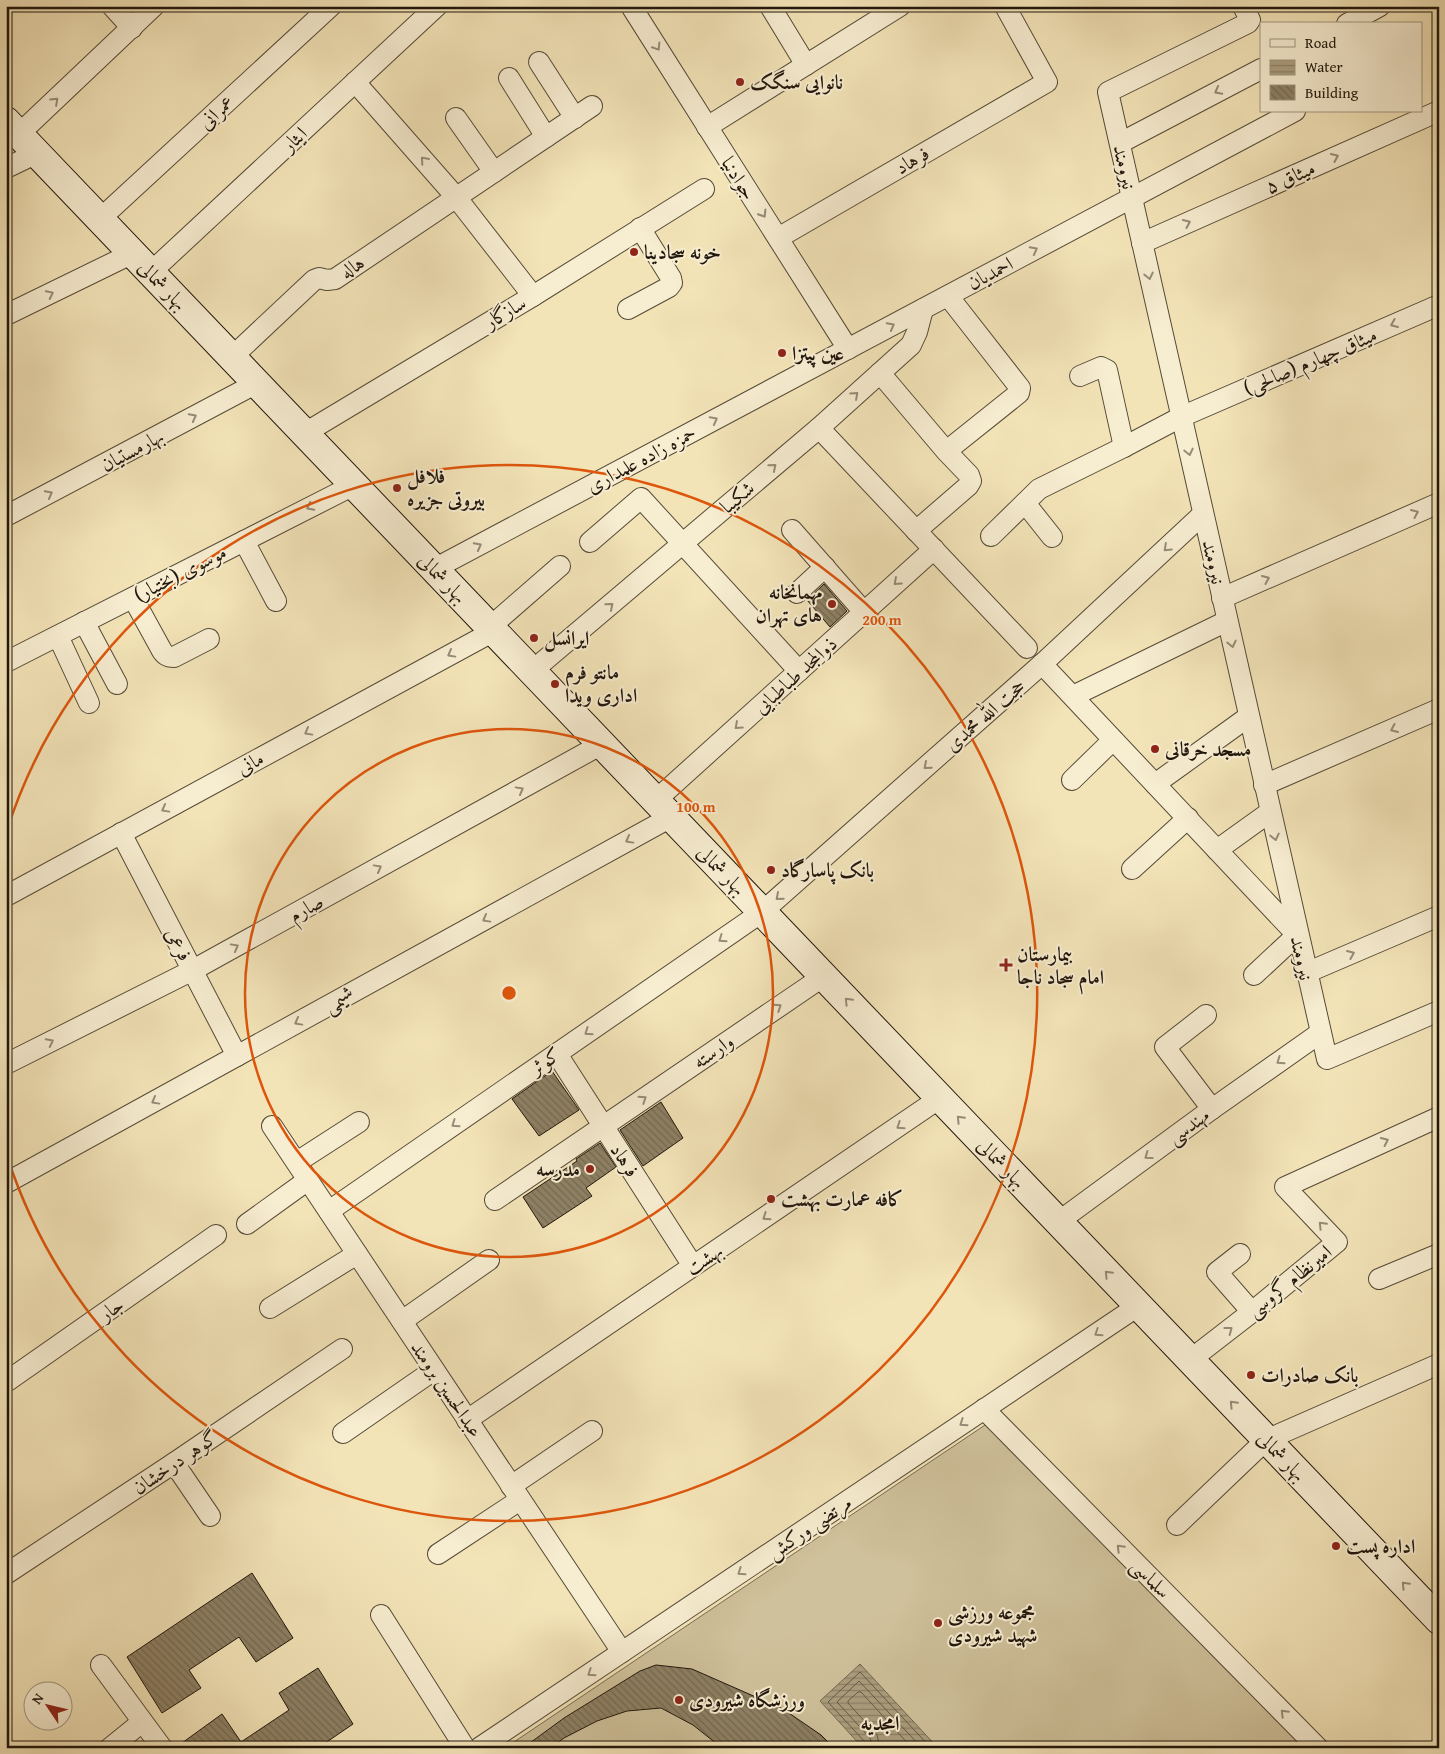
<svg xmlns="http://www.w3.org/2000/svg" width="1445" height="1754" viewBox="0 0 1445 1754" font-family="'Gentium Book Plus',Amiri,serif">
  <defs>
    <pattern id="water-rules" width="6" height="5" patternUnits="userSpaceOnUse" patternTransform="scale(1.25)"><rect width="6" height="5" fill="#ab9e7e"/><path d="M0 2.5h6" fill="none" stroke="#8b8066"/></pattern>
    <pattern id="building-back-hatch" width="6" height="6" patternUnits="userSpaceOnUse" patternTransform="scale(1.25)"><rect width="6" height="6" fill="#8e8165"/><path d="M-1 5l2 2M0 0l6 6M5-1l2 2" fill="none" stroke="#746952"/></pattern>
  </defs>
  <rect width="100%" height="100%" fill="#f3e4b8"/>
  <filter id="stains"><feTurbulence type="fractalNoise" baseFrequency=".004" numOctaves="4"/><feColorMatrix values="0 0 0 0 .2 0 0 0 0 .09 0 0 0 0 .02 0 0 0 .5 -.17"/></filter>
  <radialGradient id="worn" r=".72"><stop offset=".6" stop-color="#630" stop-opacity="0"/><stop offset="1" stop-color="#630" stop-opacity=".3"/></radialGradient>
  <!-- garden -->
  <path fill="#cfc19b" stroke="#786c54" d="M988,1423L1308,1748H505Z"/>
  <!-- water -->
  <path fill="url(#water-rules)" stroke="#736850" d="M860,1664L938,1748H863L820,1701Z"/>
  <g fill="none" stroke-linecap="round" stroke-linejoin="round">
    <!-- shore -->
    <g stroke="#665a45" stroke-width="1">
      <path d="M866,1748L865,1742L828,1702L860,1672L931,1748"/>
      <path d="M873,1748L870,1738L837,1702L859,1681L922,1748"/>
      <path d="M880,1748L877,1735L848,1703V1701L858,1692H861L912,1748"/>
    </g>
  </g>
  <!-- building -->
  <g fill="url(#building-back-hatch)" stroke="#20160c">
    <path d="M824,584L847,611L830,627L807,600Z"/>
    <path d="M552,1071L579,1110L539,1136L512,1099Z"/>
    <path d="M661,1102L683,1138L643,1166L620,1130Z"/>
    <path d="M600,1143L616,1167L586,1188L592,1196L543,1228L523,1197L577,1161L576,1159Z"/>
    <path d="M252,1573L293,1638L256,1662L239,1637L189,1670L201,1688L162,1713L127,1657Z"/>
    <path d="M656,1665L692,1669L783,1709L821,1735L834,1748H722L693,1725L661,1708L627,1711L597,1721L564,1738L551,1748H523L564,1718L640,1671Z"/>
    <path d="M318,1668L353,1724L318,1748H175L222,1714L241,1742L289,1710L279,1693Z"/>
  </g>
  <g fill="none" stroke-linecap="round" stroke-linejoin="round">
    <!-- minor casing -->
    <g stroke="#554a37" stroke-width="22">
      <g id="minor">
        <path d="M112,6L132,28"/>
        <path d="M631,6L848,349"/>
        <path d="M770,6L806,65"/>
        <path d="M1243,6L1250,20L1248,23L1108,92L1327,1059L1439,1011"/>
        <path d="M1347,24L1380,6"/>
        <path d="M539,62L575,118"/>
        <path d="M509,78L546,137"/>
        <path d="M355,82L456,197L533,296"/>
        <path d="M456,118L494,172"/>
        <path d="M707,127L900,6"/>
        <path d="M19,134L154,6"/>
        <path d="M1120,143L1261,69"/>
        <path d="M6,168L37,153"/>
        <path d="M100,219L331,6"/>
        <path d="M778,238L1047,82L1005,6"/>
        <path d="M1142,243L1439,111"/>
        <path d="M151,272L437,6"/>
        <path d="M948,296L1020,388L1019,393L954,445"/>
        <path d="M628,309L669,287L672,283L671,278L640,228"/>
        <path d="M6,315L133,253"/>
        <path d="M232,357L314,280L319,278L327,280L335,279L592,106"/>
        <path d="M880,373L946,451L969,475L971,481L968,486L916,531"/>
        <path d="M1080,376L1101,367L1107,370L1124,447"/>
        <path d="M819,428L1027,648"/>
        <path d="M305,433L533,296L704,189"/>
        <path d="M1025,503L1052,537"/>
        <path d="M6,516L257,383"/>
        <path d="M792,530L864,612"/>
        <path d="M991,536L1039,489L1124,447L1181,417L1439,305"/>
        <path d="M244,541L276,601"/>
        <path d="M590,542L641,498L799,671"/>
        <path d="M434,569L1295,111"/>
        <path d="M797,593L825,567"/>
        <path d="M133,598L161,649C164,655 167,657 174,657L209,639"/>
        <path d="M1222,598L1439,503"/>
        <path d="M84,622L117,684"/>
        <path d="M490,627L560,566"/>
        <path d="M58,636L89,703"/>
        <path d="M6,662L354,485"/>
        <path d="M1042,664L1297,935L1254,975"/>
        <path d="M532,671L819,428L911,345L917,332L923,309"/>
        <path d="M1073,696L1227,621"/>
        <path d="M1072,780L1113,740"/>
        <path d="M1155,784L1248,717"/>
        <path d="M1264,785L1439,709"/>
        <path d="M656,800L934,549"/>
        <path d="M121,833L237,1056"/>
        <path d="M1217,850L1270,812"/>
        <path d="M1132,869L1188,818"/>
        <path d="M6,896L494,631"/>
        <path d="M1306,973L1439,916"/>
        <path d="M1206,1015L1165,1047L1212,1109"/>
        <path d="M557,1054L693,1266"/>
        <path d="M6,1064L193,970L602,744"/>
        <path d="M272,1126L622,1652"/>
        <path d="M297,1162L359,1122"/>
        <path d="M6,1183L671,817"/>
        <path d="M495,1200L824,976"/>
        <path d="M329,1211L762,912L1042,664L1203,514"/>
        <path d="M1058,1222L1212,1109L1320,1033"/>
        <path d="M247,1224L308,1180"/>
        <path d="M1240,1254L1217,1272L1252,1312"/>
        <path d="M1379,1279L1439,1254"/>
        <path d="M270,1308L357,1254"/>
        <path d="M402,1321L489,1260"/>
        <path d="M1190,1360L1252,1312L1337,1242L1285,1187L1439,1117"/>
        <path d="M6,1382L216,1235"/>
        <path d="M984,1409L1318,1748"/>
        <path d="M467,1420L940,1098"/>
        <path d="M343,1433L434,1370"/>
        <path d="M174,1463L210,1516"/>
        <path d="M511,1486L592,1431"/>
        <path d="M1177,1525L1266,1440L1439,1364"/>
        <path d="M438,1554L520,1500"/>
        <path d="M6,1574L174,1463L342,1349"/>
        <path d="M381,1615L465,1748"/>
        <path d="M101,1665L162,1748"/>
        <path d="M110,1748L142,1722"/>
        <path d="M479,1748L1138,1306"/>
      </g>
    </g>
    <!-- secondary casing -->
    <g stroke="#20160c" stroke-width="30">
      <path id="secondary" d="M6,121L1439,1620"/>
    </g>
    <!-- minor -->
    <use href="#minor" stroke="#f7edd1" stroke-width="20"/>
    <!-- secondary -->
    <use href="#secondary" stroke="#f7edd1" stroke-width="28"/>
  </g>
  <!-- one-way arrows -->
  <defs><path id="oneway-chevron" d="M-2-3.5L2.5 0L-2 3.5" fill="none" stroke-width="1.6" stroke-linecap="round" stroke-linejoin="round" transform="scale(1.25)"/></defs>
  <g stroke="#968c78">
    <use href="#oneway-chevron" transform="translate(657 47) rotate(58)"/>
    <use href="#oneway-chevron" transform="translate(1218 91) rotate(152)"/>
    <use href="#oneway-chevron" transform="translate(55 101) rotate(-43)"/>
    <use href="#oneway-chevron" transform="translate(1335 157) rotate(-24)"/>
    <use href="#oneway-chevron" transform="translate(424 160) rotate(-131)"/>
    <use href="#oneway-chevron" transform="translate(763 214) rotate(58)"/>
    <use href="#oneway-chevron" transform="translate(1187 223) rotate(-24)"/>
    <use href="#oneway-chevron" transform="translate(1034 250) rotate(-28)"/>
    <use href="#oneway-chevron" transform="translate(1149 276) rotate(77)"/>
    <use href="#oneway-chevron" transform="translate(50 294) rotate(-26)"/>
    <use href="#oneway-chevron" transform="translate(1394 324) rotate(157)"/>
    <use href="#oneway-chevron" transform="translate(891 326) rotate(-28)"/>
    <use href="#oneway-chevron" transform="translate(855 395) rotate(-42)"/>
    <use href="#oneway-chevron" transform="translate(193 417) rotate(-28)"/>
    <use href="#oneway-chevron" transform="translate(714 420) rotate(-28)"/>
    <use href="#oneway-chevron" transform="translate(1189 452) rotate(77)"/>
    <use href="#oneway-chevron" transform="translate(773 467) rotate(-40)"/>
    <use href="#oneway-chevron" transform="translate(49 494) rotate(-28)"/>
    <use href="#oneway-chevron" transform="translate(310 507) rotate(153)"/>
    <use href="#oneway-chevron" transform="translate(1415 513) rotate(-24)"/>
    <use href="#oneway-chevron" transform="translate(478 546) rotate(-28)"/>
    <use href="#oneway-chevron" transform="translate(1167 548) rotate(137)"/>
    <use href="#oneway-chevron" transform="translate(1266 579) rotate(-24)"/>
    <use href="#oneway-chevron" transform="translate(897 582) rotate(138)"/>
    <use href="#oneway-chevron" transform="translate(610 606) rotate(-40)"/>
    <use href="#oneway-chevron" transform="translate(1232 644) rotate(77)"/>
    <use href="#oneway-chevron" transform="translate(451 654) rotate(151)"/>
    <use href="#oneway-chevron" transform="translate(738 726) rotate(138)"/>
    <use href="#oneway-chevron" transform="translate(1394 729) rotate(156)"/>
    <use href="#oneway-chevron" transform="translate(308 732) rotate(151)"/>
    <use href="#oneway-chevron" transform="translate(927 766) rotate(139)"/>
    <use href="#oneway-chevron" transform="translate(520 790) rotate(-29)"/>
    <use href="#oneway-chevron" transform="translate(165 809) rotate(151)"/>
    <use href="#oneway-chevron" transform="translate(1275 837) rotate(77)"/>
    <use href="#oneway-chevron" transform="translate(629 840) rotate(151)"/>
    <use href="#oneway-chevron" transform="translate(378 868) rotate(-29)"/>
    <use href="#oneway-chevron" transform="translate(779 897) rotate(139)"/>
    <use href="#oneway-chevron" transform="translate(486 919) rotate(151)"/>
    <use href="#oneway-chevron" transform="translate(722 939) rotate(145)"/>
    <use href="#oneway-chevron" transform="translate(235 947) rotate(-29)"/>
    <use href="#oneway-chevron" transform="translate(1351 954) rotate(-23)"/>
    <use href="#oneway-chevron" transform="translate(848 1001) rotate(-134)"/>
    <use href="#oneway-chevron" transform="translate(778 1007) rotate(-34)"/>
    <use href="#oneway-chevron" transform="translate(298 1022) rotate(151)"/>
    <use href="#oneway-chevron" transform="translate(588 1032) rotate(145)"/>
    <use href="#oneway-chevron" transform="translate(50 1042) rotate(-27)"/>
    <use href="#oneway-chevron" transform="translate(1280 1061) rotate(145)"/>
    <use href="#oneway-chevron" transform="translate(643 1099) rotate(-34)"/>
    <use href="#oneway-chevron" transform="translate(155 1101) rotate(151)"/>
    <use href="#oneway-chevron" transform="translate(960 1119) rotate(-134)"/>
    <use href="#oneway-chevron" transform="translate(455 1124) rotate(145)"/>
    <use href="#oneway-chevron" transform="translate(900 1126) rotate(146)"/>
    <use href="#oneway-chevron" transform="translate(1385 1141) rotate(-25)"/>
    <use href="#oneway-chevron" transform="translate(1148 1156) rotate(144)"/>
    <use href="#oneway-chevron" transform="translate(766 1217) rotate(146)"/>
    <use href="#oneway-chevron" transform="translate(1322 1225) rotate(-134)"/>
    <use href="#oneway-chevron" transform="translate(1108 1274) rotate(-134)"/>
    <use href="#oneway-chevron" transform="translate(1229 1330) rotate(-37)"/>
    <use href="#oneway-chevron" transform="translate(1098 1333) rotate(146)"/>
    <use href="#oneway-chevron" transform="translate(1233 1404) rotate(-134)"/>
    <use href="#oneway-chevron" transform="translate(963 1423) rotate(146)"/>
    <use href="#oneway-chevron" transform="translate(1120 1548) rotate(-135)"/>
    <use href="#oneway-chevron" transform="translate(741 1572) rotate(146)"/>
    <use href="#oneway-chevron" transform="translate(1405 1585) rotate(-134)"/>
    <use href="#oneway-chevron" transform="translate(591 1673) rotate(146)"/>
    <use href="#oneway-chevron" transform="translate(1284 1713) rotate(-135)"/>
  </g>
  <!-- distance rings -->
  <g fill="none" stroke="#de560c" stroke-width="2.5">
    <circle cx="509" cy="993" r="264"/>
    <path d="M7 830A528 528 0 1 1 7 1156"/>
  </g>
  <!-- markers -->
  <g fill="#8f2418" stroke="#f7edd1" stroke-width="2">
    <circle cx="740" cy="82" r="5"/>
    <circle cx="634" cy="252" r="5"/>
    <circle cx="782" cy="353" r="5"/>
    <circle cx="397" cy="488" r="5"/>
    <circle cx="832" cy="604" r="5"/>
    <circle cx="534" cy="638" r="5"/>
    <circle cx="555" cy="684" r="5"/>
    <circle cx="1155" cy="749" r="5"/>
    <circle cx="771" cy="870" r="5"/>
    <path d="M1003.5 957.5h5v5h5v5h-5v5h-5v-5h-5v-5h5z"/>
    <circle cx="590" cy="1169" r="5"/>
    <circle cx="771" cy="1199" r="5"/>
    <circle cx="1251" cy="1375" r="5"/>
    <circle cx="1336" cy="1546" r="5"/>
    <circle cx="938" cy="1623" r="5"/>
    <circle cx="679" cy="1700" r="5"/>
  </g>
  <g text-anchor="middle" stroke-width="4" stroke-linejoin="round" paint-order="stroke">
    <!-- poi labels -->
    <g font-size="20" font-weight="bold" fill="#20160c" stroke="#f7edd1" text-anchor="start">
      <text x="750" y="89">نانوایی سنگک</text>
      <text x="644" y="259">خونه سجادینا</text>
      <text x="792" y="360">عین پیتزا</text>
      <text x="407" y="483">فلافل<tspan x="407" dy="23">بیروتی جزیره</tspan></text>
      <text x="822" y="599" text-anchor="end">مهمانخانه<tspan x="822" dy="23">های تهران</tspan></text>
      <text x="544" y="645">ایرانسل</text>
      <text x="565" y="679">مانتو فرم<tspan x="565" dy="23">اداری ویدا</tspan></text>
      <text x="1165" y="756">مسجد خرقانی</text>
      <text x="781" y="877">بانک پاسارگاد</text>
      <text x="1017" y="961">بیمارستان<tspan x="1017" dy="23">امام سجاد ناجا</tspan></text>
      <text x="580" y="1176" text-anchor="end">مدرسه</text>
      <text x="781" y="1206">کافه عمارت بهشت</text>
      <text x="1261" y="1382">بانک صادرات</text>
      <text x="1346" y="1553">اداره پست</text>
      <text x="948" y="1619">مجموعه ورزشی<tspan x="948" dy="23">شهید شیرودی</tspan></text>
      <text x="689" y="1707">ورزشگاه شیرودی</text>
    </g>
    <!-- street labels -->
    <g font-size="20" fill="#20160c" stroke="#f7edd1">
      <text transform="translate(216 112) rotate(-43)" y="7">عمرانی</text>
      <text transform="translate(294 139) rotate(-43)" y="7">ایثار</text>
      <text transform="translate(912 160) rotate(-30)" y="7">فرهاد</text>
      <text transform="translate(1125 167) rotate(77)" y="7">نیرومند</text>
      <text transform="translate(1290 177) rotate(-24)" y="7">میثاق ۵</text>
      <text transform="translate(739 178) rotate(58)" y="7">جوادنیا</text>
      <text transform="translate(352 267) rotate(-33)" y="7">هاله</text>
      <text transform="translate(990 273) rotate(-28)" y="7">احمدیان</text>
      <text transform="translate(163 285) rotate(46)" y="7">بهار شمالی</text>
      <text transform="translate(505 312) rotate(-31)" y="7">سازگار</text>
      <text transform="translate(1310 361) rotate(-23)" y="7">میثاق چهارم (صالحی)</text>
      <text transform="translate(132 450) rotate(-28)" y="7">بهارمستیان</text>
      <text transform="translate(641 459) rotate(-28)" y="7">حمزه زاده علمداری</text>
      <text transform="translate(737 497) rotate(-40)" y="7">شکیبا</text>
      <text transform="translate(1214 562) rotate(77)" y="7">نیرومند</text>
      <text transform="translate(180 573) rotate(-27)" y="7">موسوی (بختیار)</text>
      <text transform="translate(443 578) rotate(46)" y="7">بهار شمالی</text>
      <text transform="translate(795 675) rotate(-42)" y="7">ذوالمجد طباطبایی</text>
      <text transform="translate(985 715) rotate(-41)" y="7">حجت الله محمدی</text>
      <text transform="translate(250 763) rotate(-29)" y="7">مانی</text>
      <text transform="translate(722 870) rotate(46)" y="7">بهار شمالی</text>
      <text transform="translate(306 908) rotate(-29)" y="7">صارم</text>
      <text transform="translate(179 944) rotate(62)" y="7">فرعی</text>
      <text transform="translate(1302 958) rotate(77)" y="7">نیرومند</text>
      <text transform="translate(339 1000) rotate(-29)" y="7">شیمی</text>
      <text transform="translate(713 1051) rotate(-34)" y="7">وارسته</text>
      <text transform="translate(545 1061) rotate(-35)" y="7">کوثر</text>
      <text transform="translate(1188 1126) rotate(-36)" y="7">مهندسی</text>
      <text transform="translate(625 1160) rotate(57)" y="7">فرهاد</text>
      <text transform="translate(1002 1163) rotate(46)" y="7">بهار شمالی</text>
      <text transform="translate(704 1259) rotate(-34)" y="7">بهشت</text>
      <text transform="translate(1289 1281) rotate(-39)" y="7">امیرنظام گروسی</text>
      <text transform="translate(111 1309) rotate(-35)" y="7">جار</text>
      <text transform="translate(447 1389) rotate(56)" y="7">عبدالحسین برومند</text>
      <text transform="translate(1282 1456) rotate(46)" y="7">بهار شمالی</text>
      <text transform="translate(175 1462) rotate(-34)" y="7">گوهر درخشان</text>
      <text transform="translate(809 1527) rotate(-34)" y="7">مرتضی ورکش</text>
      <text transform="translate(1151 1578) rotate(45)" y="7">سلماسی</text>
    </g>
    <!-- neighbourhood labels -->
    <g font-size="21" font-weight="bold" fill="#20160c" stroke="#f7edd1">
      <text x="880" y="1730">امجدیه</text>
    </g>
  </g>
  <circle cx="509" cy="993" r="8" fill="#de560c" stroke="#f7edd1" stroke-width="2.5"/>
  <g font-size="15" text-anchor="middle" font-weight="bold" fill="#de560c" stroke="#f7edd1" stroke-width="4" stroke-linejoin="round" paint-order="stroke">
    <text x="882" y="625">200 m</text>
    <text x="696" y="812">100 m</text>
  </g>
  <!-- margin -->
  <rect width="1445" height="1754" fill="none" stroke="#f3e4b8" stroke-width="25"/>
  <rect x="8" y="8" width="1430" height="1739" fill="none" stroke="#20160c" stroke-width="2.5"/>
  <rect x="12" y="12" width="1420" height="1729" fill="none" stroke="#20160c"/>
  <!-- legend -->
  <rect x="1260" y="22" width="162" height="90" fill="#f7edd1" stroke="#a19782"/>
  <rect x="1270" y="39" width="25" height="8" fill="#f7edd1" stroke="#a19782"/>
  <text x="1305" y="48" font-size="15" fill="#20160c">Road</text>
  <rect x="1270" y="60" width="25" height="15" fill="url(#water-rules)" stroke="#a19782"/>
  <text x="1305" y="72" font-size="15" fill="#20160c">Water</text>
  <rect x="1270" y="85" width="25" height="15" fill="url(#building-back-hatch)" stroke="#a19782"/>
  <text x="1305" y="98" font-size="15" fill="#20160c">Building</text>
  <!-- north arrow -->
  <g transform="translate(48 1706) rotate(305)"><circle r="24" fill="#f7edd1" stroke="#a19782"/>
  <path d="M0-4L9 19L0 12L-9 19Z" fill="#8f2418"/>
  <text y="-8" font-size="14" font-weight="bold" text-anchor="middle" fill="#20160c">N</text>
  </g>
  <rect width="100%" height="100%" filter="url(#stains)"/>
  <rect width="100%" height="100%" fill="url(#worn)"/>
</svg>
